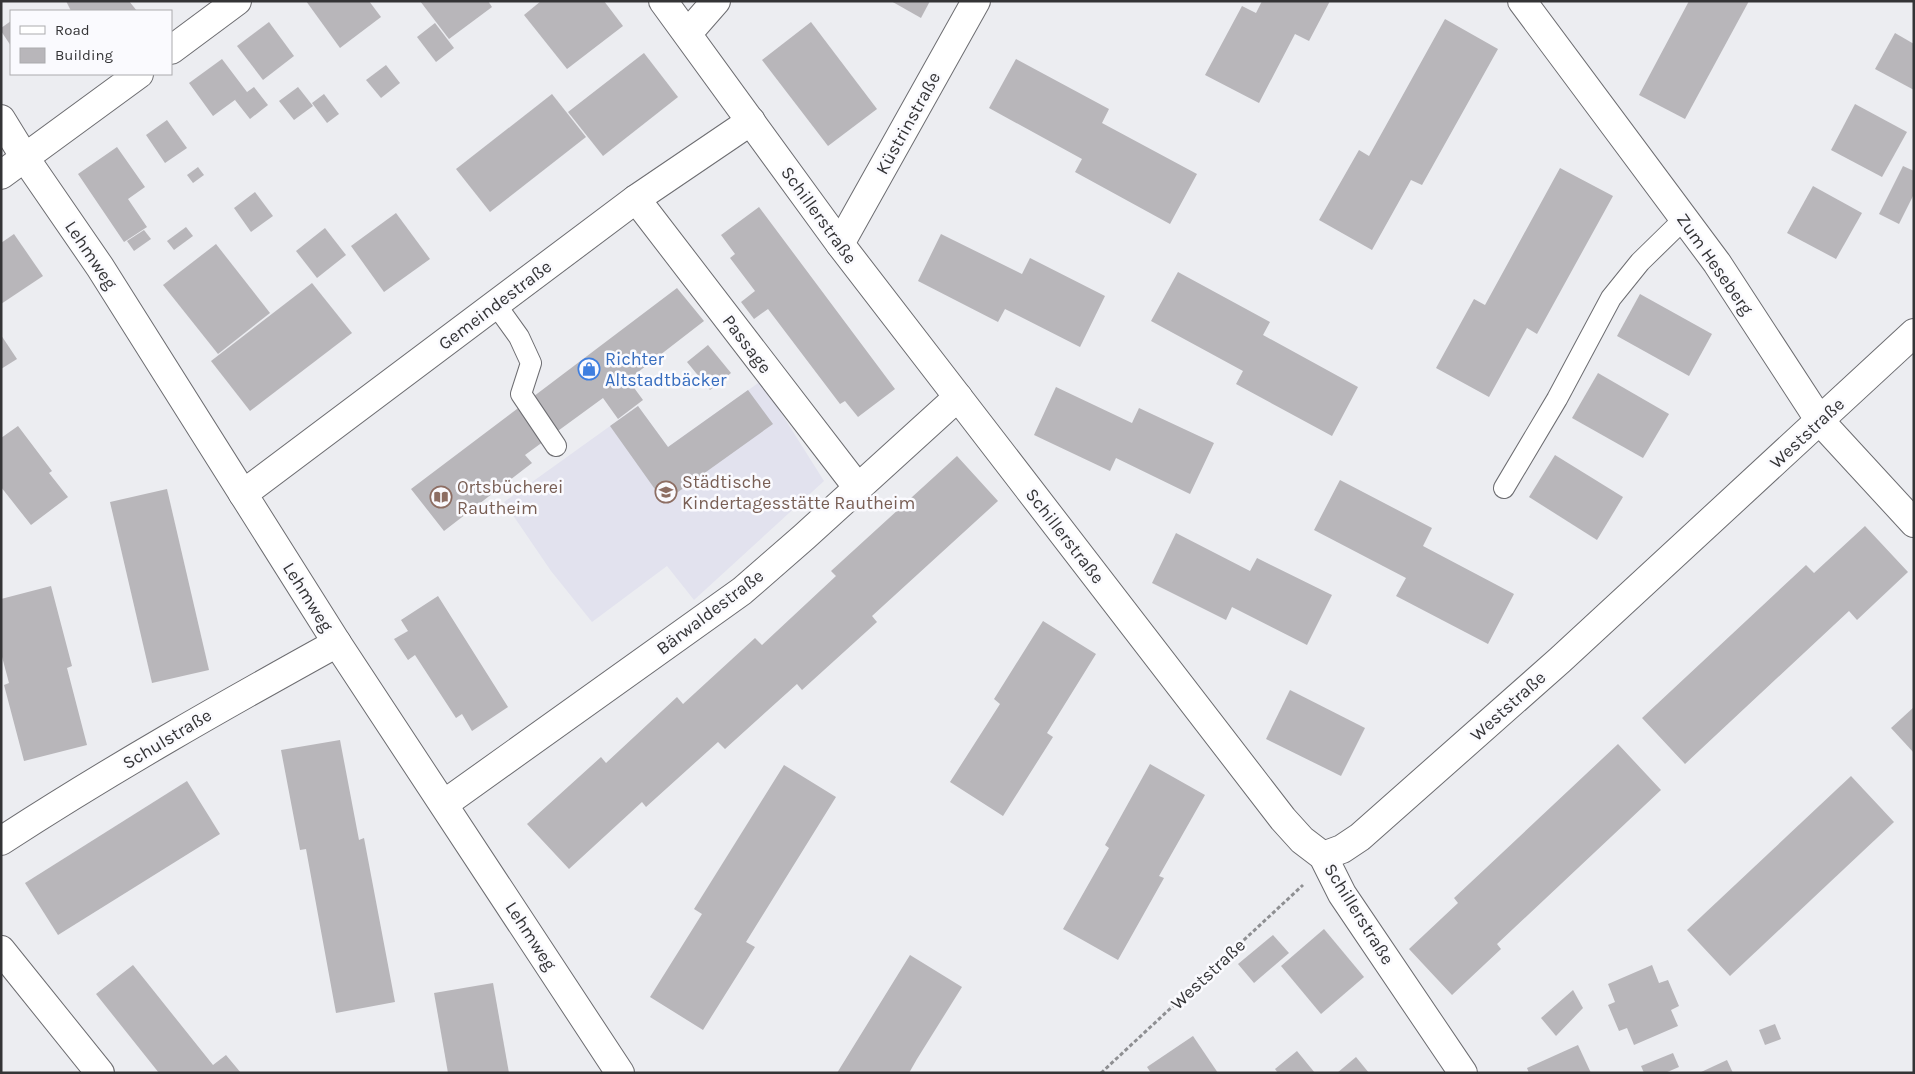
<svg xmlns="http://www.w3.org/2000/svg" width="1915" height="1074" viewBox="0 0 1915 1074" font-family="Karla,sans-serif">
  <rect width="100%" height="100%" fill="#ecedf1"/>
  <!-- built -->
  <path fill="#e2e2ee" d="M761,381L824,481L694,600L667,566L592,622L551,571L504,502L638,406L668,447Z"/>
  <!-- building -->
  <g fill="#b8b6ba">
    <path d="M66,1H129L137,11H71Z"/>
    <path d="M306,1H369L381,17L340,48Z"/>
    <path d="M420,1H488L492,7L449,39Z"/>
    <path d="M541,1H604L623,26L567,69L524,15Z"/>
    <path d="M891,1H930L921,18Z"/>
    <path d="M1262,1H1330L1309,41L1295,34L1259,103L1205,75L1242,6L1256,13Z"/>
    <path d="M1689,1H1749L1685,119L1639,95Z"/>
    <path d="M1445,19L1498,49L1422,185L1411,180L1372,250L1319,220L1359,150L1369,156Z"/>
    <path d="M11,21V46L1,31V28Z"/>
    <path d="M269,22L294,56L263,80L237,46Z"/>
    <path d="M811,22L877,109L828,146L762,60Z"/>
    <path d="M435,23L454,48L436,62L417,37Z"/>
    <path d="M1895,33L1914,44V90L1875,69Z"/>
    <path d="M644,53L678,97L603,156L568,112Z"/>
    <path d="M222,59L247,92L254,87L268,105L250,119L235,100L239,97L213,116L189,83Z"/>
    <path d="M1016,59L1109,109L1102,123L1197,174L1170,224L1075,172L1082,159L989,108Z"/>
    <path d="M386,65L400,83L381,98L366,80Z"/>
    <path d="M298,87L313,106L294,120L279,101Z"/>
    <path d="M324,94L339,114L327,123L312,103Z"/>
    <path d="M552,94L586,137L490,212L456,169Z"/>
    <path d="M1855,104L1907,132L1882,177L1831,150Z"/>
    <path d="M167,120L187,148L165,163L146,135Z"/>
    <path d="M117,147L145,187L128,199L147,227L124,242L78,174Z"/>
    <path d="M1903,166L1914,171V194L1899,224L1879,214Z"/>
    <path d="M198,167L204,175L193,183L187,175Z"/>
    <path d="M1560,168L1613,196L1537,334L1527,328L1489,397L1436,368L1474,299L1485,305Z"/>
    <path d="M1813,186L1862,213L1836,259L1787,233Z"/>
    <path d="M255,192L273,216L251,232L234,208Z"/>
    <path d="M759,207L895,389L858,417L845,401L840,404L768,309L754,319L741,302L755,291L730,258L735,254L721,235Z"/>
    <path d="M396,213L430,259L384,292L351,246Z"/>
    <path d="M186,227L193,236L174,250L167,241Z"/>
    <path d="M325,228L346,255L317,278L296,251Z"/>
    <path d="M144,230L151,239L134,251L127,241Z"/>
    <path d="M14,234L43,276L1,304V243Z"/>
    <path d="M941,234L1022,274L1030,258L1105,296L1080,347L1005,309L998,322L918,281Z"/>
    <path d="M216,244L270,313L218,354L163,285Z"/>
    <path d="M1178,272L1270,322L1263,335L1358,387L1332,436L1236,384L1243,371L1151,321Z"/>
    <path d="M312,283L352,333L250,411L211,361Z"/>
    <path d="M677,288L704,321L629,379L621,370L643,400L618,419L603,398L525,455L532,463L444,531L411,489Z"/>
    <path d="M1640,294L1712,334L1689,376L1617,336Z"/>
    <path d="M1,335L17,359L1,369Z"/>
    <path d="M708,345L731,373L710,390L687,362Z"/>
    <path d="M1598,373L1669,414L1643,458L1572,418Z"/>
    <path d="M1056,387L1132,423L1139,408L1214,443L1190,494L1116,458L1110,471L1034,435Z"/>
    <path d="M748,390L773,424L664,502L610,426L638,406L668,447Z"/>
    <path d="M18,426L52,471L49,473L68,497L31,525L1,487V438Z"/>
    <path d="M1555,455L1623,497L1597,540L1529,497Z"/>
    <path d="M957,456L998,501L872,616L877,622L802,690L797,684L725,749L718,742L646,807L642,802L569,869L527,824L601,757L606,763L677,697L683,704L755,638L762,645L836,576L831,571Z"/>
    <path d="M1340,480L1432,528L1423,546L1514,594L1488,644L1396,596L1406,578L1314,530Z"/>
    <path d="M167,489L209,670L152,683L110,502Z"/>
    <path d="M1865,526L1908,572L1857,620L1849,611L1685,764L1642,718L1806,565L1814,573Z"/>
    <path d="M1176,533L1250,571L1257,558L1332,595L1307,645L1232,607L1226,620L1152,583Z"/>
    <path d="M51,586L72,666L67,668L87,745L24,761L4,685L9,683L1,653V599Z"/>
    <path d="M438,596L508,707L472,731L462,714L456,718L415,655L408,660L394,639L408,631L401,620Z"/>
    <path d="M1043,621L1096,654L1047,733L1053,737L1003,816L950,782L1000,704L994,699Z"/>
    <path d="M1290,690L1365,728L1341,776L1266,739Z"/>
    <path d="M1914,707V753L1891,728Z"/>
    <path d="M340,740L359,840L364,838L395,1002L336,1013L306,849L300,850L281,750Z"/>
    <path d="M1618,744L1661,790L1497,944L1501,949L1452,995L1409,949L1458,903L1454,898Z"/>
    <path d="M1150,764L1205,795L1159,876L1164,878L1118,960L1063,929L1109,848L1105,845Z"/>
    <path d="M784,765L836,797L746,942L755,947L703,1030L650,997L702,914L694,909Z"/>
    <path d="M1851,776L1894,822L1730,976L1687,930Z"/>
    <path d="M187,781L220,834L58,935L25,883Z"/>
    <path d="M1324,929L1364,977L1321,1014L1281,966Z"/>
    <path d="M1273,935L1289,953L1254,983L1238,964Z"/>
    <path d="M910,955L962,987L917,1059L909,1073H837Z"/>
    <path d="M133,965L213,1065L226,1055L241,1073H159L96,994Z"/>
    <path d="M1652,965L1659,983L1668,980L1679,1006L1671,1010L1678,1026L1634,1045L1627,1028L1619,1031L1608,1005L1615,1002L1608,984Z"/>
    <path d="M493,983L509,1073H448L434,993Z"/>
    <path d="M1573,990L1583,1008L1556,1036L1541,1018Z"/>
    <path d="M1775,1024L1781,1039L1765,1045L1759,1030Z"/>
    <path d="M1193,1036L1218,1073H1151L1147,1067Z"/>
    <path d="M1578,1045L1591,1073H1529L1527,1068Z"/>
    <path d="M1297,1051L1315,1073H1278L1275,1069Z"/>
    <path d="M1673,1053L1679,1067L1665,1073H1644L1641,1066Z"/>
    <path d="M1356,1057L1369,1073H1337Z"/>
    <path d="M1727,1060L1733,1073H1699Z"/>
  </g>
  <g fill="none" stroke-linecap="round" stroke-linejoin="round">
    <!-- service casing -->
    <g stroke="#6d6d71" stroke-width="22">
      <g id="service">
        <path d="M496,305L519,337L531,363L521,394L556,446"/>
        <path d="M1504,488L1557,399L1611,298L1640,262L1684,219"/>
      </g>
    </g>
    <!-- minor casing -->
    <g stroke="#6d6d71" stroke-width="30">
      <g id="minor">
        <path d="M663,1L840,244L1283,819L1302,840L1323,856L1342,894L1463,1073"/>
        <path d="M1522,1L1717,263L1820,421L1914,523"/>
        <path d="M688,33L716,1"/>
        <path d="M171,50L237,1"/>
        <path d="M1,119L25,158L100,267L337,643L620,1073"/>
        <path d="M1,175L139,74"/>
        <path d="M636,199L858,488"/>
        <path d="M840,244L976,1"/>
        <path d="M243,494L636,199L751,121"/>
        <path d="M444,804L742,591L804,537L958,397"/>
        <path d="M1,841C110,770 223,706 337,643"/>
        <path d="M1323,856L1342,849L1360,837L1560,660L1914,333"/>
        <path d="M1,950L100,1073"/>
      </g>
    </g>
    <!-- path -->
    <path stroke="#8e8f92" stroke-width="3" stroke-dasharray="4 2.5" stroke-linecap="butt" d="M1101,1073L1303,885"/>
    <!-- service -->
    <use href="#service" stroke="#fff" stroke-width="20"/>
    <!-- minor -->
    <use href="#minor" stroke="#fff" stroke-width="28"/>
  </g>
  <!-- icons -->
  <defs>
    <g id="shop-ring" transform="scale(1.125)"><circle r="9.5" fill="#fafafe" stroke="#3f7fe0" stroke-width="1.5"/><path d="M-5-2.5h2.3a2.7 3.5 0 0 1 5.4 0H5L5.5 6h-11ZM-1.5-2.5h3a1.5 2.3 0 0 0-3 0Z" fill="#3f7fe0"/></g>
    <g id="school-ring" transform="scale(1.125)"><circle r="9.5" fill="#fafafe" stroke="#8d6e63" stroke-width="1.5"/><path d="M0-5L7-2L0 1L-7-2ZM-4 1L0 2.5L4 1V4Q0 6-4 4Z" fill="#8d6e63"/></g>
    <g id="library-ring" transform="scale(1.125)"><circle r="9.5" fill="#fafafe" stroke="#8d6e63" stroke-width="1.5"/><path d="M-6-4Q-3-5.5-.7-3.5V5Q-3 3-6 4ZM6-4Q3-5.5 .7-3.5V5Q3 3 6 4Z" fill="#8d6e63"/></g>
  </defs>
  <g fill-rule="evenodd">
    <use href="#shop-ring" x="589" y="369"/>
    <use href="#school-ring" x="666" y="492"/>
    <use href="#library-ring" x="441" y="497"/>
  </g>
  <g text-anchor="middle" stroke-width="5" stroke-linejoin="round" paint-order="stroke">
    <!-- street labels -->
    <g font-size="18" fill="#343436" stroke="#fafafe">
      <text transform="translate(908 123) rotate(-61)" y="6">Küstrinstraße</text>
      <text transform="translate(819 215) rotate(54)" y="6">Schillerstraße</text>
      <text transform="translate(91 255) rotate(56)" y="6">Lehmweg</text>
      <text transform="translate(1715 264) rotate(55)" y="6">Zum Heseberg</text>
      <text transform="translate(495 305) rotate(-37)" y="6">Gemeindestraße</text>
      <text transform="translate(747 344) rotate(53)" y="6">Passage</text>
      <text transform="translate(1807 433) rotate(-43)" y="6">Weststraße</text>
      <text transform="translate(1065 536) rotate(52)" y="6">Schillerstraße</text>
      <text transform="translate(308 597) rotate(58)" y="6">Lehmweg</text>
      <text transform="translate(710 612) rotate(-37)" y="6">Bärwaldestraße</text>
      <text transform="translate(1508 706) rotate(-42)" y="6">Weststraße</text>
      <text transform="translate(167 739) rotate(-31)" y="6">Schulstraße</text>
      <text transform="translate(1359 914) rotate(58)" y="6">Schillerstraße</text>
      <text transform="translate(531 936) rotate(57)" y="6">Lehmweg</text>
      <text transform="translate(1208 974) rotate(-43)" y="6">Weststraße</text>
    </g>
    <!-- shop labels -->
    <g font-size="18" fill="#366cbe" stroke="#fafafe" text-anchor="start">
      <text x="605" y="365">Richter<tspan x="605" dy="21">Altstadtbäcker</tspan></text>
    </g>
    <!-- education labels -->
    <g font-size="18" fill="#785e54" stroke="#fafafe" text-anchor="start">
      <text x="682" y="488">Städtische<tspan x="682" dy="21">Kindertagesstätte Rautheim</tspan></text>
      <text x="457" y="493">Ortsbücherei<tspan x="457" dy="21">Rautheim</tspan></text>
    </g>
  </g>
  <!-- border -->
  <rect width="1915" height="1074" fill="none" stroke="#343436" stroke-width="5"/>
  <!-- legend -->
  <rect x="10" y="10" width="162" height="65" fill="#fafafe" stroke="#ababae"/>
  <rect x="20" y="26" width="25" height="8" fill="#ffffff" stroke="#ababae"/>
  <text x="55" y="35" font-size="15" fill="#343436">Road</text>
  <rect x="20" y="48" width="25" height="15" fill="#b8b6ba" stroke="#ababae"/>
  <text x="55" y="60" font-size="15" fill="#343436">Building</text>
</svg>
